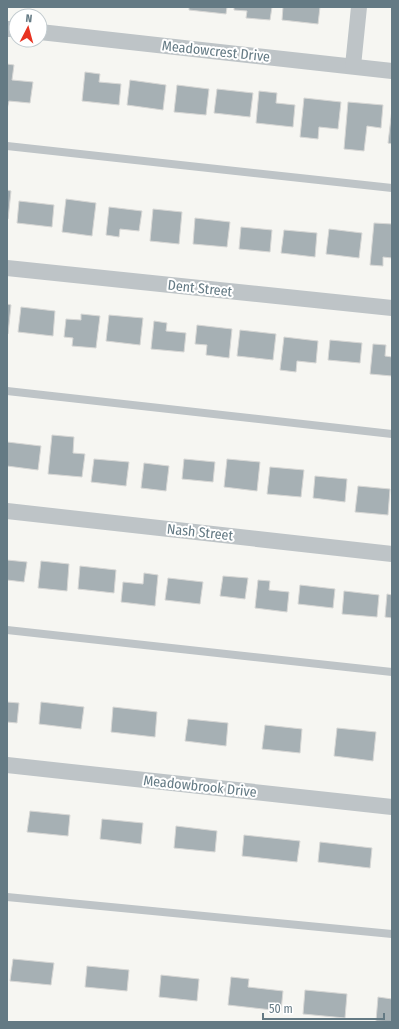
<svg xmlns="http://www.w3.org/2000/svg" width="399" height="1029" viewBox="0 0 399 1029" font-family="'Fira Sans Condensed',sans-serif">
  <rect width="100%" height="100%" fill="#f6f6f2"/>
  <!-- building -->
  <g fill="#a6b0b4" stroke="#d7d7d5">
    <path d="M189,7H227L226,14L189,10Z"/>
    <path d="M234,7H272L270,20L246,18L247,11L234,10Z"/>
    <path d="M283,7H320L318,24L282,20Z"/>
    <path d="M7,64L14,65L12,80L33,82L30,103L9,101L7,109Z"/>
    <path d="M85,72L100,74L99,82L121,84L119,105L82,101Z"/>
    <path d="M130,80L166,85L163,110L127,105Z"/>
    <path d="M177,85L209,89L206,115L174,112Z"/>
    <path d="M217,89L253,93L250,117L214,113Z"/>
    <path d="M259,91L277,93L276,103L295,105L293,127L256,123Z"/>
    <path d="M304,98L341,102L338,129L319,127L318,139L300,137Z"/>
    <path d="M348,102L383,105L381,128L367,126L364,151L344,149Z"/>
    <path d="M392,109V144L388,143Z"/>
    <path d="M7,190L11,191L8,219H7Z"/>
    <path d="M66,199L96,203L92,236L62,232Z"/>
    <path d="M19,201L54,205L52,227L17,223Z"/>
    <path d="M109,207L142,211L139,231L120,229L119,237L106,235Z"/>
    <path d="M153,209L182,212L179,244L150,241Z"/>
    <path d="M195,218L230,222L227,247L193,244Z"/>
    <path d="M374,223L392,224V258L383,257V266L370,265Z"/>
    <path d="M241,227L272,230L270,252L239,249Z"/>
    <path d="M329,229L362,233L359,258L326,254Z"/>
    <path d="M284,230L317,233L315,257L281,253Z"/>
    <path d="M7,304L11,305L8,334H7Z"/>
    <path d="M21,307L55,311L53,336L18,332Z"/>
    <path d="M81,314L100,316L96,348L72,346L73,338L64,337L66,319L81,320Z"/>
    <path d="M109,315L143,318L140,345L106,341Z"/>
    <path d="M154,321L167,323L166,331L186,333L184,352L151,349Z"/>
    <path d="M197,325L232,329L229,358L206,355L207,345L195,344Z"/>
    <path d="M240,330L276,334L273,360L237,356Z"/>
    <path d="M284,337L318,341L316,363L297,361L296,372L280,370Z"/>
    <path d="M330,340L362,343L360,363L328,360Z"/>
    <path d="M373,344L386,345L385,356L392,357V376L370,374Z"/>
    <path d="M52,435L74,437L73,453L85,454L82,477L48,474Z"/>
    <path d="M7,442L41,446L38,470L7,466Z"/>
    <path d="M94,459L129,462L126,486L91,482Z"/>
    <path d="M184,459L215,462L213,482L182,479Z"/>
    <path d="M227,459L260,462L257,491L224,487Z"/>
    <path d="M144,463L169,466L166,491L141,488Z"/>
    <path d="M270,467L304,470L301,497L267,494Z"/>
    <path d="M315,476L347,479L345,502L313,498Z"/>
    <path d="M358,486L390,489L388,515L355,512Z"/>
    <path d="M7,560L27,562L24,582L7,580Z"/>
    <path d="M41,561L69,564L67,591L38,588Z"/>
    <path d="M80,566L116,570L114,593L78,589Z"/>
    <path d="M144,573L158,575L155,606L121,602L123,582L143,584Z"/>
    <path d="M223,576L248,578L245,599L220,596Z"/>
    <path d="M168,578L203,582L200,604L165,600Z"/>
    <path d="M258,580L270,581L269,590L289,592L287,612L255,608Z"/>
    <path d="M300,585L335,589L333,608L298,604Z"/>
    <path d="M344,591L379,595L377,617L342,614Z"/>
    <path d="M387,594L392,595V618L385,617Z"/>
    <path d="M7,702L19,703L17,723L7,722Z"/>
    <path d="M41,702L84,707L81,729L39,724Z"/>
    <path d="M113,707L157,712L155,737L111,732Z"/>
    <path d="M188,719L228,723L226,746L185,741Z"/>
    <path d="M265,725L302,729L300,753L262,749Z"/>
    <path d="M337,728L376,732L373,761L334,756Z"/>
    <path d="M30,811L70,815L68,836L27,832Z"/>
    <path d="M102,819L143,823L141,844L100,839Z"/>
    <path d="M176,826L217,831L215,852L174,848Z"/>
    <path d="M244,835L300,841L297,862L242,856Z"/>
    <path d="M320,842L372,848L370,868L318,862Z"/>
    <path d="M13,959L54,963L51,985L10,981Z"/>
    <path d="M87,966L129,970L127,991L85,987Z"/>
    <path d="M161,975L199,979L197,1001L159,997Z"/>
    <path d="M231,977L249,979L248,987L283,991L281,1011L228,1005Z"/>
    <path d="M305,990L347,994L345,1018L303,1014Z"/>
    <path d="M378,997L392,999V1022L376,1021Z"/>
  </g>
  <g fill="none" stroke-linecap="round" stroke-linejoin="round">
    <!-- lane -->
    <g stroke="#bec4c7" stroke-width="8">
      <path d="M7,146L392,188"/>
      <path d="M7,391L392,434"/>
      <path d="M7,630L392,672"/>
      <path d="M7,897L392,934"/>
    </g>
    <!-- street -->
    <g stroke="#bec4c7" stroke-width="16">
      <path d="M7,29H16"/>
      <path d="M40,32L392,71"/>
      <path d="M353,66L359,7"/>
      <path d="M7,268L392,308"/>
      <path d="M7,511L392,554"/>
      <path d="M7,765L392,807"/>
    </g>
  </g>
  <g text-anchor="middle" stroke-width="4" stroke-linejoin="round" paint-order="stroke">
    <!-- street labels -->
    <g font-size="14" fill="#647a84" stroke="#fff">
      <text transform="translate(216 51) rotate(6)" y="5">Meadowcrest Drive</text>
      <text transform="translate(200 288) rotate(6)" y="5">Dent Street</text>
      <text transform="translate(200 532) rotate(6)" y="5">Nash Street</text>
      <text transform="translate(200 786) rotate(6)" y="5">Meadowbrook Drive</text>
    </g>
  </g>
  <!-- border -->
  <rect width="399" height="1029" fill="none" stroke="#647a84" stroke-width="16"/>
  <!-- north arrow -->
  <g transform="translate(28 28) rotate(6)"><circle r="19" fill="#ffffff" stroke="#c1cace"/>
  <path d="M0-3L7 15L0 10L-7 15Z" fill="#e83321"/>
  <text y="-6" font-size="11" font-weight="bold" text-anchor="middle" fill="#647a84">N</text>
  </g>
  <!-- scale -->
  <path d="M263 1013v6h121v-6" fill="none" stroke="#647a84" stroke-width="2"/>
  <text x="269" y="1013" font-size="12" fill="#647a84" stroke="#ffffff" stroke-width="3" paint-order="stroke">50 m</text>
</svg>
